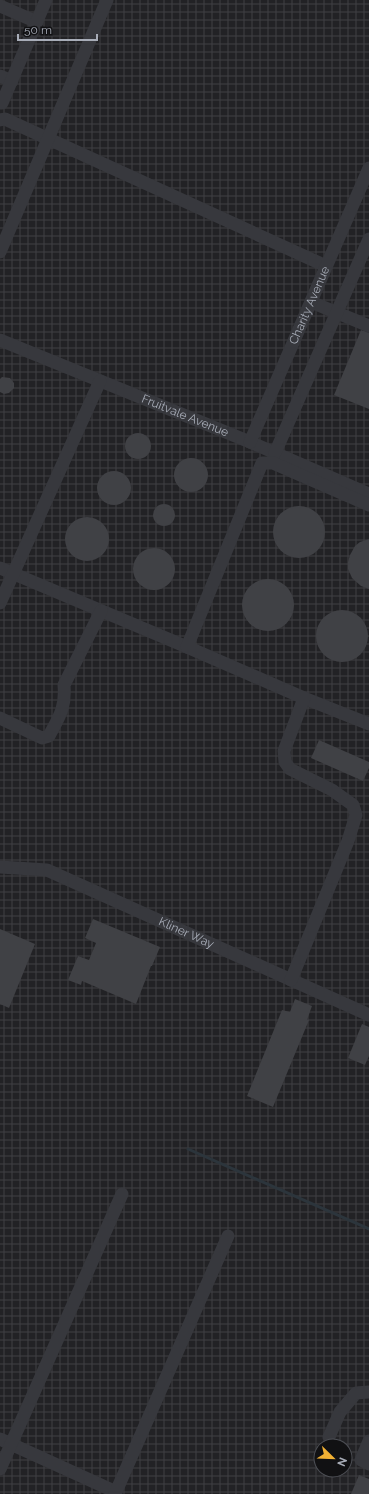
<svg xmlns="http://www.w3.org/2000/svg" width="369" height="1494" viewBox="0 0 369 1494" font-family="Raleway,sans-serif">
  <defs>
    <pattern id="industrial-grid" width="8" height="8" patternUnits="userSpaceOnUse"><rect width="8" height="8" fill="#222225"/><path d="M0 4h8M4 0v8" fill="none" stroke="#3f3f43"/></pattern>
  </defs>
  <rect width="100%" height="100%" fill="#161618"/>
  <!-- industrial -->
  <path fill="url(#industrial-grid)" fill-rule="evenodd" d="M0,0H369V1494H0ZM321,1446H345V1470H321Z"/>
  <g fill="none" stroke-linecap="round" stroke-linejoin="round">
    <!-- stream -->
    <path stroke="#2c353c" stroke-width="3" d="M188,1149L369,1229"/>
  </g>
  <!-- building -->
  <g fill="#404145">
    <path d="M361,330L369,333V409L334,395Z"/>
    <path d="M2,377L10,378L14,383V388L9,393L4,394L0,392V379Z"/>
    <circle cx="138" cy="446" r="13"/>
    <circle cx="191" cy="475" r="17"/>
    <circle cx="114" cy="488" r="17"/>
    <circle cx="164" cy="515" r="11"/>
    <circle cx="299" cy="532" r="26"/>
    <circle cx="87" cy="539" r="22"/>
    <path d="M369,539V589L361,586L352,578L348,569V562L350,555L355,546L360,542Z"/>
    <circle cx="154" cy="569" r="21"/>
    <circle cx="268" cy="605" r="26"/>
    <circle cx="342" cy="636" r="26"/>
    <path d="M319,740L369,762V768L363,781L311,758Z"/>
    <path d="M93,919L160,947L152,966H151L136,1004L82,981L81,985L68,980L78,956L89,960L96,943L85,938Z"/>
    <path d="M0,929L35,944L9,1008L0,1004Z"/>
    <path d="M295,999L312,1006L307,1020H309L273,1107L247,1096L282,1010L290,1012Z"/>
    <path d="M362,1024L369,1027V1056L365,1065L348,1058Z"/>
    <path d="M359,1475L369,1479V1494H351Z"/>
  </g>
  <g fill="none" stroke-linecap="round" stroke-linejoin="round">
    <!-- minor -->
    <g stroke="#37383d" stroke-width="13">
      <path d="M0,6L37,22"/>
      <path d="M0,76L12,81"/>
      <path d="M0,103H2L46,0"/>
      <path d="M0,120L5,119L326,266"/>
      <path d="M0,252L107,0"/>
      <path d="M311,302L369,326"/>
      <path id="s1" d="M0,340L250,442L369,494"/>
      <path id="s2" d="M250,442L369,168"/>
      <path d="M275,453L369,239"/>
      <path d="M0,568L187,647"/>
      <path d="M0,603L100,381"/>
      <path d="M304,698L369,724"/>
      <path d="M0,718L42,738L49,736C59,717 66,708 64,685L101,611"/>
      <path id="s3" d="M0,867L47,870L369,1015"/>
      <path d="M291,980L348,841L356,815L353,805L332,790L290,769L285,762L284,751L304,698L187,647L262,463H273L369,505"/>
      <path d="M329,1437L340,1412L356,1393L369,1392"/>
      <path d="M0,1439L116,1492"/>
      <path d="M369,1441L361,1460L369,1464"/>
      <path d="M0,1469L122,1194"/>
      <path d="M115,1494L228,1236"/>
    </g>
  </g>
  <g text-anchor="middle" stroke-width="4" stroke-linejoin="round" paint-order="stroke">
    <!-- street labels -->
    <g font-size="12" fill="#a8adb8" stroke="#111113">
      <text dy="4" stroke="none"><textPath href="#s2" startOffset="149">Charity Avenue</textPath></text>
      <text dy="4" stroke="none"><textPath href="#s1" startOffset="200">Fruitvale Avenue</textPath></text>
      <text dy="4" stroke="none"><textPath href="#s3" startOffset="200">Kliner Way</textPath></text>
    </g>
  </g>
  <!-- north arrow -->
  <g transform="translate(333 1458) rotate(113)"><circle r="19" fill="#111113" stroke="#4d4f55"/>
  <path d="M0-3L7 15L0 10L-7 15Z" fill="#f2b134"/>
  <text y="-6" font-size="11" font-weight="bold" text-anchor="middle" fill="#a8adb8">N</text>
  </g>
  <!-- scale -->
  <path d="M18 34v6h79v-6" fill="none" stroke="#a8adb8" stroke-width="2"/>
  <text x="24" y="34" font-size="12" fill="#a8adb8" stroke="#111113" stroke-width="3" paint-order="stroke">50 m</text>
</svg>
